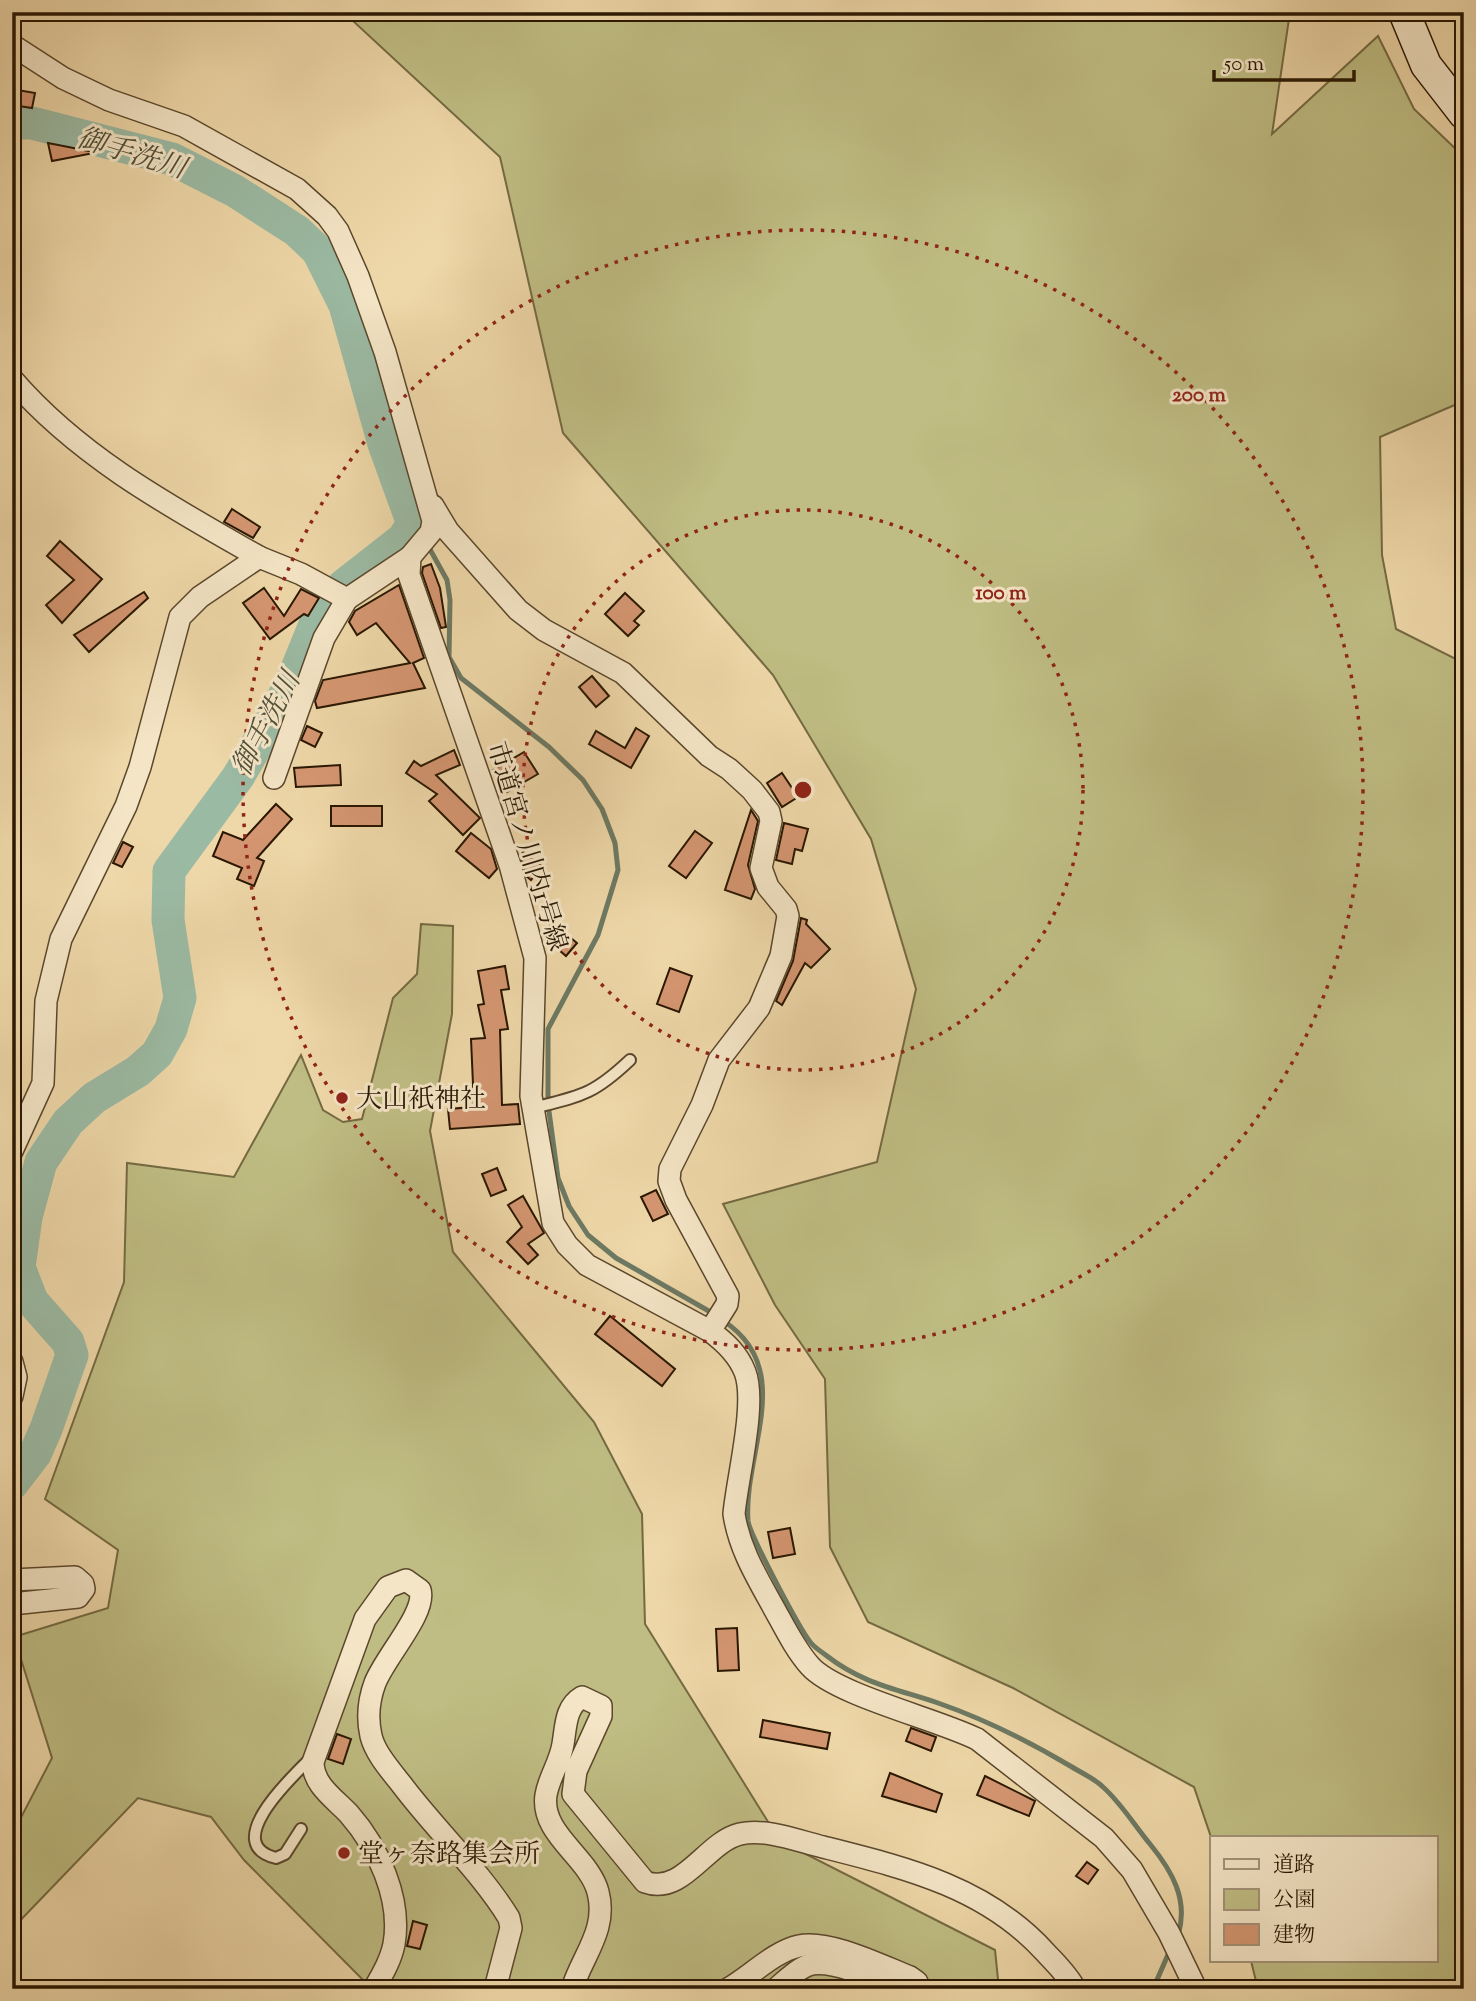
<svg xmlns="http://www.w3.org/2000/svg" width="1476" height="2001" viewBox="0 0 1476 2001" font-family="'Sorts Mill Goudy','Noto Serif JP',serif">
  <rect width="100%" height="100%" fill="#eed7a8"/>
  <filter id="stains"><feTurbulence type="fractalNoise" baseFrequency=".00286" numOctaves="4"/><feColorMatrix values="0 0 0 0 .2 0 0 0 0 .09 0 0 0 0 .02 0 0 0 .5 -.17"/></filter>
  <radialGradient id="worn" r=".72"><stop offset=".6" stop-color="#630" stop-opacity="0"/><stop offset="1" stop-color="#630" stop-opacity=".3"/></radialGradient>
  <!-- green -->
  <g fill="#bfbd83" stroke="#746a42" stroke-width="2">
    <path d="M332,12H1290L1272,134L1378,36L1414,109L1464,157V401L1380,437L1382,555L1396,629L1464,663V1989H1258L1251,1961H1436V1838L1212,1840L1194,1787L1013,1688L868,1622L830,1547L825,1379L775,1305L723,1204L877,1162L916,989L871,839L773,675L563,433L500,157L351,19Z"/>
    <path d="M421,924L453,926L452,1014L430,1131L453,1252L594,1422L642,1514L645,1624L780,1841L995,1950L999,1989H372L244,1860L211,1817L138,1798L12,1929V1841L16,1827L52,1758L14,1637L108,1608L118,1550L45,1499L124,1282L127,1163L234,1177L301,1055L323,1110L343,1122L362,1119L393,998L417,974Z"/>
  </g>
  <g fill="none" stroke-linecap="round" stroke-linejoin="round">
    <!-- stream -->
    <g stroke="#6d7963" stroke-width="5">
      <path d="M413,524L421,536"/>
      <path d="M427,544L447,580L450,600L449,657L461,678L549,747L583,780L602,809L615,843L618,870L598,935L548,1029V1104L558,1178L569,1206L588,1235L616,1258L714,1314"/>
      <path d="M722,1320C798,1368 743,1451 748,1521C750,1535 800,1630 811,1643C815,1648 822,1652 827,1656C863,1684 897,1689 938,1703C984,1719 1030,1742 1072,1767C1082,1773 1095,1779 1103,1787C1121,1803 1135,1826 1150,1844C1172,1871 1189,1900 1178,1935"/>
      <path d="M1153,1989L1170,1950"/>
    </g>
    <!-- river -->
    <path stroke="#9bbaa3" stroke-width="33" d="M12,123H32L172,159L235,191L297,231L318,251L345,305L384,444L413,524L403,539L343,586L316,622L292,681L271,721L238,777L169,871L168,920L180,998L171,1029L157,1054L138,1071L94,1098L68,1122L41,1162L26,1217L19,1267L32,1301L68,1342L72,1355L46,1429L35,1454L12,1484"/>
  </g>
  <!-- building -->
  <g fill="#d49671" stroke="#291702" stroke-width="2">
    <path d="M12,89L35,93L32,108L12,105Z"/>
    <path d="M48,143L94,152V153L52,161Z"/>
    <path d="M232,509L260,527L253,538L224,522Z"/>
    <path d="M60,541L102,579L62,623L46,605L74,580L47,556Z"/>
    <path d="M431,564L440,588L446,627L441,628L422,573L423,567Z"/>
    <path d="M399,585L424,658L413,663L425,688L317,708L315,701L323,680L410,663L376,623L357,635L349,622L355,611Z"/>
    <path d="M264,588L284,616L301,589L319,598L308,616L304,614L270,639L243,603Z"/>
    <path d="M144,592L148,598L89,652L74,635Z"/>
    <path d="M625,593L644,611L634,621L639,625L628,636L605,614Z"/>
    <path d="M592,676L609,696L596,707L579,687Z"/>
    <path d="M307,726L322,733L315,747L301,740Z"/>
    <path d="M636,728L649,736L631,768L589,744L596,731L625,748Z"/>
    <path d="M454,750L460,765L436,775L480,818L463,835L429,801L437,794L406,773L414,761L421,766Z"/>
    <path d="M524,752L538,774L507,792L493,770Z"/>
    <path d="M340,765L341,785L296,787L294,768Z"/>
    <path d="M782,773L798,797L782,807L767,783Z"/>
    <path d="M276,804L292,819L257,858L264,861L254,886L237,879L242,868L213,856L223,832L243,840Z"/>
    <rect x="331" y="806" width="51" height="20"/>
    <path d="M751,810L758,821L748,865L755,889L751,899L725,890Z"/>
    <path d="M784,823L808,829L802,851L795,849L792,864L776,860Z"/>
    <path d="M695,831L712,843L686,878L669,866Z"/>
    <path d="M471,833L491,849L497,869L489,878L456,851Z"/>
    <path d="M123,842L133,847L122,867L113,863Z"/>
    <path d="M523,852L542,866L531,880L526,876L521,856Z"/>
    <path d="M801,918L807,920L806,924L830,949L811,968L805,963L782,1005L776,1001L793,961Z"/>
    <path d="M552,922L577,943L566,956L543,936Z"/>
    <path d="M505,966L509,989L501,990L508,1029L500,1030L502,1105L518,1104L520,1124L450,1129L448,1109L474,1107L471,1039L485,1038L478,1005L484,1004L478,971Z"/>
    <path d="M670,968L692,976L679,1012L657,1004Z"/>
    <path d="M497,1168L506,1190L491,1196L482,1174Z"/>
    <path d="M656,1190L668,1214L653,1221L641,1197Z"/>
    <path d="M523,1196L544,1233L528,1244L538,1255L528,1264L507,1242L522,1227L508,1205Z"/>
    <path d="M610,1316L675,1369L662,1386L595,1334Z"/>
    <path d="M790,1528L795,1554L773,1558L768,1532Z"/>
    <path d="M737,1628L739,1670L718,1671L716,1629Z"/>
    <path d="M763,1720L830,1733L827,1749L760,1737Z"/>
    <path d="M911,1728L936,1737L931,1751L906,1741Z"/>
    <path d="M337,1734L351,1739L343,1764L328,1759Z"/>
    <path d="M890,1773L942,1794L936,1812L882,1796Z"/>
    <path d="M985,1776L1035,1801L1029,1816L977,1795Z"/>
    <path d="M1087,1862L1098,1870L1088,1884L1076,1876Z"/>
    <path d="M413,1921L427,1925L420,1949L407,1946Z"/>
  </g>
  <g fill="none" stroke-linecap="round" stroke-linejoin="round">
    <!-- lane casing -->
    <g stroke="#5a472c" stroke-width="14">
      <g id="lane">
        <path d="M533,1108C581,1096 593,1095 630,1060"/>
        <path d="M301,1829L285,1854L276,1858C218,1844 296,1773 313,1756"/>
      </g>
    </g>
    <!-- street casing -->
    <g stroke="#5a472c" stroke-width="24">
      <g id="street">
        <path d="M12,45L63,78L109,100L184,126L297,189L327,216L338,231L358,276L385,352L433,521L431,532L410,557L409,575L510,865L535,958L531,1096L553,1223L567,1245L587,1265L710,1331C725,1342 738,1354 745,1372C757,1403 737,1479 734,1514C739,1547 755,1574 771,1603C783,1624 794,1648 810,1666C836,1695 937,1719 977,1739L1104,1838L1132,1870L1169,1933L1196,1989"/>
        <path d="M12,379C79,457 171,507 259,557"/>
        <path d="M433,506L448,531L518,610L544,630L623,673L709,756L729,769L752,790L769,812L771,821L761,868L768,887L786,909L788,916L781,956L759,1008L719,1060L702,1105L670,1169L669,1181L676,1200L728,1296L727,1304L710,1331"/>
        <path d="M274,778L324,638L347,599"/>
        <path d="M12,1151L43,1083L46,1001L61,939L126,806L140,767L180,617L200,597L259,557L301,574L347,599L410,557"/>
        <path d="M12,1362L16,1377L12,1396"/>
        <path d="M12,1580L75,1577L83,1584L84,1589L78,1597L12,1604"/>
        <path d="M374,1989C382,1975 391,1960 394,1944C402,1899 378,1847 349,1814C334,1798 313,1785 313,1762L365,1619L388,1587L406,1580L420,1590C427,1612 385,1657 375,1683C369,1699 367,1718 371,1736C375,1753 391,1771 402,1785C435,1829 481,1872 509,1918L511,1928L495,1989"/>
        <path d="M572,1989C582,1956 608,1930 598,1892C589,1857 540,1834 546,1795C549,1777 560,1763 563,1744C566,1727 565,1707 582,1697L601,1706V1716L576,1771L573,1794L645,1882C683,1896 706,1842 740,1834C766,1828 798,1841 823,1847C906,1868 986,1887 1045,1952C1056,1964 1068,1975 1075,1989"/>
        <path d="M728,1989C751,1976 773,1952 799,1946C828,1939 882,1966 910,1977L917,1982L919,1989"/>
        <path d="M776,1989C785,1981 795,1971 806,1966C827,1957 876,1978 895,1989"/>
      </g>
    </g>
    <!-- secondary casing -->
    <g stroke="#291702" stroke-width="33">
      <path id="secondary" d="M1404,12L1426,65L1464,114"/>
    </g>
    <!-- lane -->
    <use href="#lane" stroke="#f4e5c6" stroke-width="10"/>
    <!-- street -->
    <use href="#street" stroke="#f4e5c6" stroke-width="21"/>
    <!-- secondary -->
    <use href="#secondary" stroke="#f4e5c6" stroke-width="30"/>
  </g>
  <!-- distance rings -->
  <g fill="none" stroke="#8f2418" stroke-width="3.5" stroke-dasharray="3.5 7">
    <circle cx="803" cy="790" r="280"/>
    <circle cx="803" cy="790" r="560"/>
  </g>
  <!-- markers -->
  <g fill="#8f2418" stroke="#f4e5c6" stroke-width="2.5">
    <circle cx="342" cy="1098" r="7"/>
    <circle cx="344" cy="1853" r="7"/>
  </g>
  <g text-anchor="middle" stroke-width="6" stroke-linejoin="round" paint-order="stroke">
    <!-- street labels -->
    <g font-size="26" fill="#291702" stroke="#f4e5c6">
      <text transform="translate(528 846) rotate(73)" y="9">市道宮ノ川内1号線</text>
    </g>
    <!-- poi labels -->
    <g font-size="26" fill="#291702" stroke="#f4e5c6" text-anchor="start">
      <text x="356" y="1107">大山衹神社</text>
      <text x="358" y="1862">堂ヶ奈路集会所</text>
    </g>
    <!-- water labels -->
    <g font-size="28" font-style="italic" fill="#51503a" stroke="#f4e5c6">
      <text transform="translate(132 152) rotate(17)" y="10">御手洗川</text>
      <text transform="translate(265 723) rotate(-62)" y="10">御手洗川</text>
    </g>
  </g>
  <circle cx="803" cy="790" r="10" fill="#8f2418" stroke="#f4e5c6" stroke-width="3.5"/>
  <g font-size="21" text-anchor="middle" font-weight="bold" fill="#8f2418" stroke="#f4e5c6" stroke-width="6" stroke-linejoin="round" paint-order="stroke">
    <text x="1199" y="401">200 m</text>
    <text x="1001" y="599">100 m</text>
  </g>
  <!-- margin -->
  <rect width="1476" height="2001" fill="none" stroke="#eed7a8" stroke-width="42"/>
  <rect x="14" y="14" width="1448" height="1973" fill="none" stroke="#291702" stroke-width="3.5"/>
  <rect x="21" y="21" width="1434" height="1959" fill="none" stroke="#291702" stroke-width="2"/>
  <!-- legend -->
  <rect x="1210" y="1836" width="228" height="126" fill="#f4e5c6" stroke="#a39378" stroke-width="2"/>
  <rect x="1224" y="1859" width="35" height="10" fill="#f4e5c6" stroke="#a39378" stroke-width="2"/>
  <text x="1273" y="1871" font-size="21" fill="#291702">道路</text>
  <rect x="1224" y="1889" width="35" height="21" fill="#bfbd83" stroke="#a39378" stroke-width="2"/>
  <text x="1273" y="1906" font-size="21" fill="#291702">公園</text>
  <rect x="1224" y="1924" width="35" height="21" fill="#d49671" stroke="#a39378" stroke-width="2"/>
  <text x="1273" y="1941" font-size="21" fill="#291702">建物</text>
  <!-- scale -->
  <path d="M1214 70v10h140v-10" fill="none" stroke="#291702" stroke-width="3.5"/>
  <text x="1224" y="70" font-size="21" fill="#291702" stroke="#f4e5c6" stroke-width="5" paint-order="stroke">50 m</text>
  <rect width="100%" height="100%" filter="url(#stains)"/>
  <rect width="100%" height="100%" fill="url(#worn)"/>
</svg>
